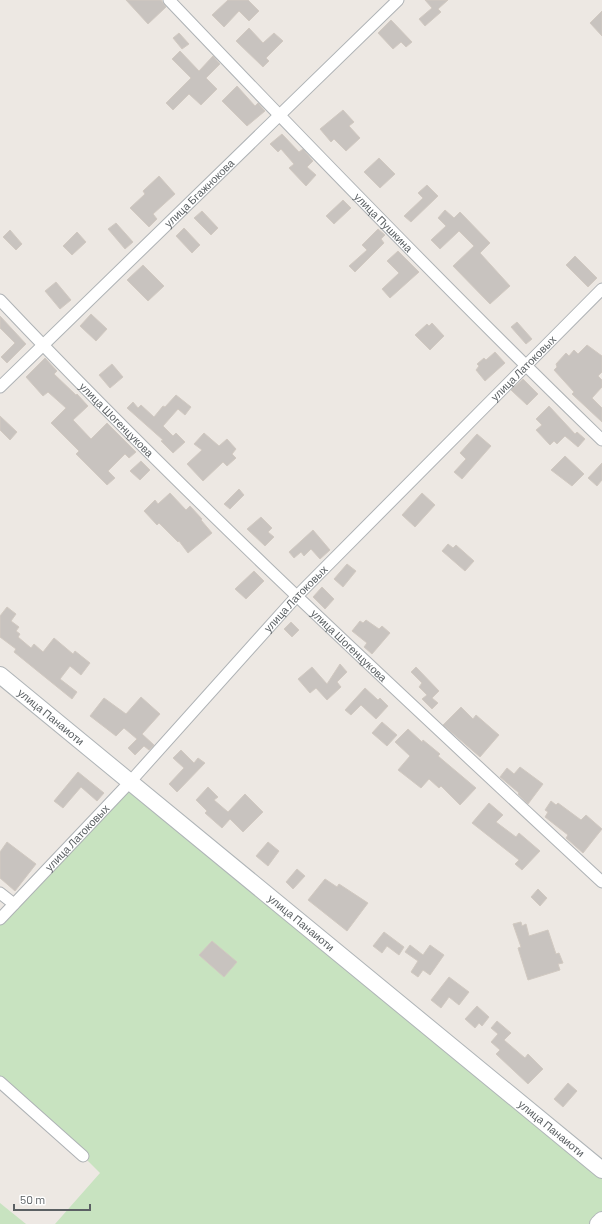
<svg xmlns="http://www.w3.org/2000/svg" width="602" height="1224" viewBox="0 0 602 1224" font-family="Barlow,sans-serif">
  <rect width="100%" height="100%" fill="#ede8e3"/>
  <!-- green -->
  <g fill="#c8e3c0">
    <path d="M130,782L602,1170V1220L598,1224H55L100,1173L83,1156L0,1082V919Z"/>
    <path d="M0,1203L26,1224H0Z"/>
  </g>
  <!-- building -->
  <g fill="#c8c3bf" stroke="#d1c9c1">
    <path d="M126,0H161L166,7L148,24Z"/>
    <path d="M228,0H248L259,11L249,21L239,11L224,27L212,15Z"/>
    <path d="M425,0H448L438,9L441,12L425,26L419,19L432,8Z"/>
    <path d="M602,11V36L590,23Z"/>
    <path d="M391,20L412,42L406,47L401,42L393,49L378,33Z"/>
    <path d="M249,28L263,43L274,33L283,41L266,58L269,61L263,67L236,41Z"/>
    <path d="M179,33L189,44L182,49L173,38Z"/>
    <path d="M180,51L199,71L213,56L220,64L206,78L217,89L201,105L189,94L173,110L166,103L191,78L172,59Z"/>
    <path d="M237,86L255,106L258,103L265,111L247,126L222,101Z"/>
    <path d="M343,110L354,122L349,126L360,138L346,151L334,139L331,142L320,129Z"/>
    <path d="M282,134L299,152L303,149L313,161L307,167L316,175L306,186L289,168L294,164L281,149L278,152L270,144Z"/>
    <path d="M379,158L395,174L380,188L364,172Z"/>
    <path d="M159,176L175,194L153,214L157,219L149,227L130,208L145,194L143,191Z"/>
    <path d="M427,185L438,196L411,222L404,216L423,198L418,193Z"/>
    <path d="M343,200L351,208L334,224L326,216Z"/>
    <path d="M445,210L454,218L460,212L490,243L480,253L510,286L490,304L453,266L474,246L459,231L440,249L431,240L446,226L438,218Z"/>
    <path d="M202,211L218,228L211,235L194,218Z"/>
    <path d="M116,223L133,242L125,249L108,229Z"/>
    <path d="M184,228L200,245L192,253L176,236Z"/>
    <path d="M378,229L385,235L381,239L384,243L355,272L349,266L367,250L362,245Z"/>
    <path d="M10,230L22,244L16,250L3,237Z"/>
    <path d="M77,232L86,242L72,255L63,246Z"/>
    <path d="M398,251L419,272L390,298L382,289L399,273L387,261Z"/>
    <path d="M575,256L597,278L588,287L566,265Z"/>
    <path d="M143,265L164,286L148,301L127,280Z"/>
    <path d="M56,282L71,300L60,309L45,291Z"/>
    <path d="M91,314L107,329L96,341L80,326Z"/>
    <path d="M0,316L26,344L7,363L1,357L15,343L0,328Z"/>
    <path d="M517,322L532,339L526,344L511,327Z"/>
    <path d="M432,323L444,336L430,350L415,335L427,324L429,326Z"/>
    <path d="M587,345L602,356V372L598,376L602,380V387L592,398L602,408V422L572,394L574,392L554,370L557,367L556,364L566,353L569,356L574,350L578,354Z"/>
    <path d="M495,352L505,363L485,381L476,370L479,366L477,364L484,358L486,360Z"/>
    <path d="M45,358L57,371L54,374L76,395L77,394L88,406L73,420L91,439L107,423L136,452L129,458L125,454L108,471L115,478L107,485L76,454L79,451L51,423L66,408L48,392L43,396L26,377Z"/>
    <path d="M112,364L123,377L110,388L99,375Z"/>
    <path d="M523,379L538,394L527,405L511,390Z"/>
    <path d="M176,395L191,407L185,415L178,409L163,426L173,436L176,433L185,442L173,453L161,441L163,440L127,408L133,402L138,408L141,405L154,417L163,406L165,407Z"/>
    <path d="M549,406L575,434L577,432L585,439L578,447L565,436L557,444L554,441L550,445L536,430L542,425L536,419Z"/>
    <path d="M0,416L17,432L10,440L0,430Z"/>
    <path d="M204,433L219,446L227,439L236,449L232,454L236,458L227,466L223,462L203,481L187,464L202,450L194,444Z"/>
    <path d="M477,434L491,446L462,479L454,472L466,459L460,453Z"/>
    <path d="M565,456L584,474L572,486L551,470Z"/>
    <path d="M141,461L150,470L140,480L130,471Z"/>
    <path d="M602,463V480L597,486L588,478Z"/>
    <path d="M239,489L244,495L230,509L224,504Z"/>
    <path d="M170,493L186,510L190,506L202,519L201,520L212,533L188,553L179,541L178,542L159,523L157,525L144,511L155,500L158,504Z"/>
    <path d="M422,493L435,505L415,527L402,515Z"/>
    <path d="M261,517L272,528L268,532L274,537L265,546L247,529Z"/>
    <path d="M313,530L330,550L320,559L311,549L304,556L301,552L294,558L289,552Z"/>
    <path d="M448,544L453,548L456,545L474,561L465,571L442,551Z"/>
    <path d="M347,564L356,571L343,587L334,579Z"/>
    <path d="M254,571L264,581L246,599L235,589Z"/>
    <path d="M322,587L334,599L325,609L313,597Z"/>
    <path d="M7,607L16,614L11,621L19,627L16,631L20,634L18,637L31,648L34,644L43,652L54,638L73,654L75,651L90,663L81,675L70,666L60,679L77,692L72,699L14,652L16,649L0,637V616Z"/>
    <path d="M366,620L379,629L382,626L390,633L372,654L364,647L367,643L352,631L360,621L363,623Z"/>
    <path d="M291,622L299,630L292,637L284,629Z"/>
    <path d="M340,664L347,672L337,682L341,687L327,700L316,688L310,693L298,679L312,667L327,684Z"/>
    <path d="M416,667L439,691L432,698L438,703L432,709L422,699L427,695L419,687L422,683L411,672Z"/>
    <path d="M365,688L378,700L380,698L388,706L376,719L361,705L351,715L345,710Z"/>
    <path d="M141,697L160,714L142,734L154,745L149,750L144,746L135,755L128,748L137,739L124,728L116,736L90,716L104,698L126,714Z"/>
    <path d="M461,707L473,719L476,715L499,735L480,757L443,725Z"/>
    <path d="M382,722L397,735L387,746L372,733Z"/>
    <path d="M408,729L422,742L423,740L440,754L438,756L476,788L460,805L441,786L439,788L429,779L421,788L398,770L410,756L395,742Z"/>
    <path d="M181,750L194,763L198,758L205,763L177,792L169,784L184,768L173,758Z"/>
    <path d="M520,767L543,784L528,804L518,794L519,793L500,777L507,768L514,774Z"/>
    <path d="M78,772L104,793L97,801L81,787L63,808L54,801Z"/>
    <path d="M208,787L218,797L214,800L228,812L245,794L263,812L243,832L230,819L222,828L205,813L207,811L196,800Z"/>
    <path d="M551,801L556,805L558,803L581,820L586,815L602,829L583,853L566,838L568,835L545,817L548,812L545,810Z"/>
    <path d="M489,803L503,815L496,822L516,837L519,833L540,851L522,870L515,864L519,860L472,823Z"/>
    <path d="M7,842L36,864L15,891L0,878V852Z"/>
    <path d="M268,842L279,851L268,866L256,856Z"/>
    <path d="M297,869L305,876L293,889L286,882Z"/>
    <path d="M325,879L337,887L339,884L368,903L347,931L308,900Z"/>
    <path d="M538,889L547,898L540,906L531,897Z"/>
    <path d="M521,922L522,926L526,924L529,936L548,930L556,954L559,953L563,963L558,964L560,970L528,980L518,948L521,947L513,924Z"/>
    <path d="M384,932L404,947L399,955L387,946L382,953L373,946Z"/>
    <path d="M212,941L237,962L224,977L199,955Z"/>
    <path d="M410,945L423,955L430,945L444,955L430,975L423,970L418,977L411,972L418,961L405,952Z"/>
    <path d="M449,977L469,992L459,1005L449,997L441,1008L431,1000Z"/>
    <path d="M477,1006L489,1017L482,1026L479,1023L475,1028L465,1019Z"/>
    <path d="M497,1021L511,1033L504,1040L525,1058L528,1054L543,1069L528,1084L496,1054L500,1050L491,1042L498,1034L491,1028Z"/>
    <path d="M568,1083L577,1091L563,1107L554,1099Z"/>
  </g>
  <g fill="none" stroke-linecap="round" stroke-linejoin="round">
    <!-- street casing -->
    <g stroke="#aeb2b5" stroke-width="13">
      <g id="street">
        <path id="s1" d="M169,0C311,149 454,297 602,440"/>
        <path id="s2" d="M0,300C192,503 398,692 602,882"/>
        <path id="s3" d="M0,387L398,0"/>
        <path d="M0,893L14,904"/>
        <path id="s4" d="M0,919L130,782L296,597L602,289"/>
        <path d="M0,1082L83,1156"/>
      </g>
    </g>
    <!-- secondary casing -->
    <g stroke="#afb4b7" stroke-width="18">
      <g id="secondary">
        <path id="s5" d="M0,675L602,1170"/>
        <path d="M598,1224L602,1220"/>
      </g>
    </g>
    <!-- street -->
    <use href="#street" stroke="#fff" stroke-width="11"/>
    <!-- secondary -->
    <use href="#secondary" stroke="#fff" stroke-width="16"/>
  </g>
  <g text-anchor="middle" stroke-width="3.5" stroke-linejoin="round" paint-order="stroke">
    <!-- street labels -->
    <g font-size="11" fill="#5b6063" stroke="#fff">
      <text dy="4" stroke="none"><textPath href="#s3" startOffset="278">улица Бгажнокова</textPath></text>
      <text dy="4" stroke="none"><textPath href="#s1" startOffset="309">улица Пушкина</textPath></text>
      <text dy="4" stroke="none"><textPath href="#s4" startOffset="760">улица Латоковых</textPath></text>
      <text dy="4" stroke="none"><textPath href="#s2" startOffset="167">улица Шогенцукова</textPath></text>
      <text dy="4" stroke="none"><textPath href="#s4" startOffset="436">улица Латоковых</textPath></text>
      <text dy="4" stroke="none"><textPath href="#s2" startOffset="491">улица Шогенцукова</textPath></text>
      <text dy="4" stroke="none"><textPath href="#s5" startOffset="66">улица Панаиоти</textPath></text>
      <text dy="4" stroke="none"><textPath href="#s4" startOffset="112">улица Латоковых</textPath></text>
      <text dy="4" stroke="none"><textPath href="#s5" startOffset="390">улица Панаиоти</textPath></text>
      <text dy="4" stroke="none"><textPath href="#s5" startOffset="714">улица Панаиоти</textPath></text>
    </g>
  </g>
  <!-- scale -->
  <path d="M14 1204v6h76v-6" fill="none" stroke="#5b6063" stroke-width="2"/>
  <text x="20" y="1204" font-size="12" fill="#5b6063" stroke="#ffffff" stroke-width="3" paint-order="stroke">50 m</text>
</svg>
